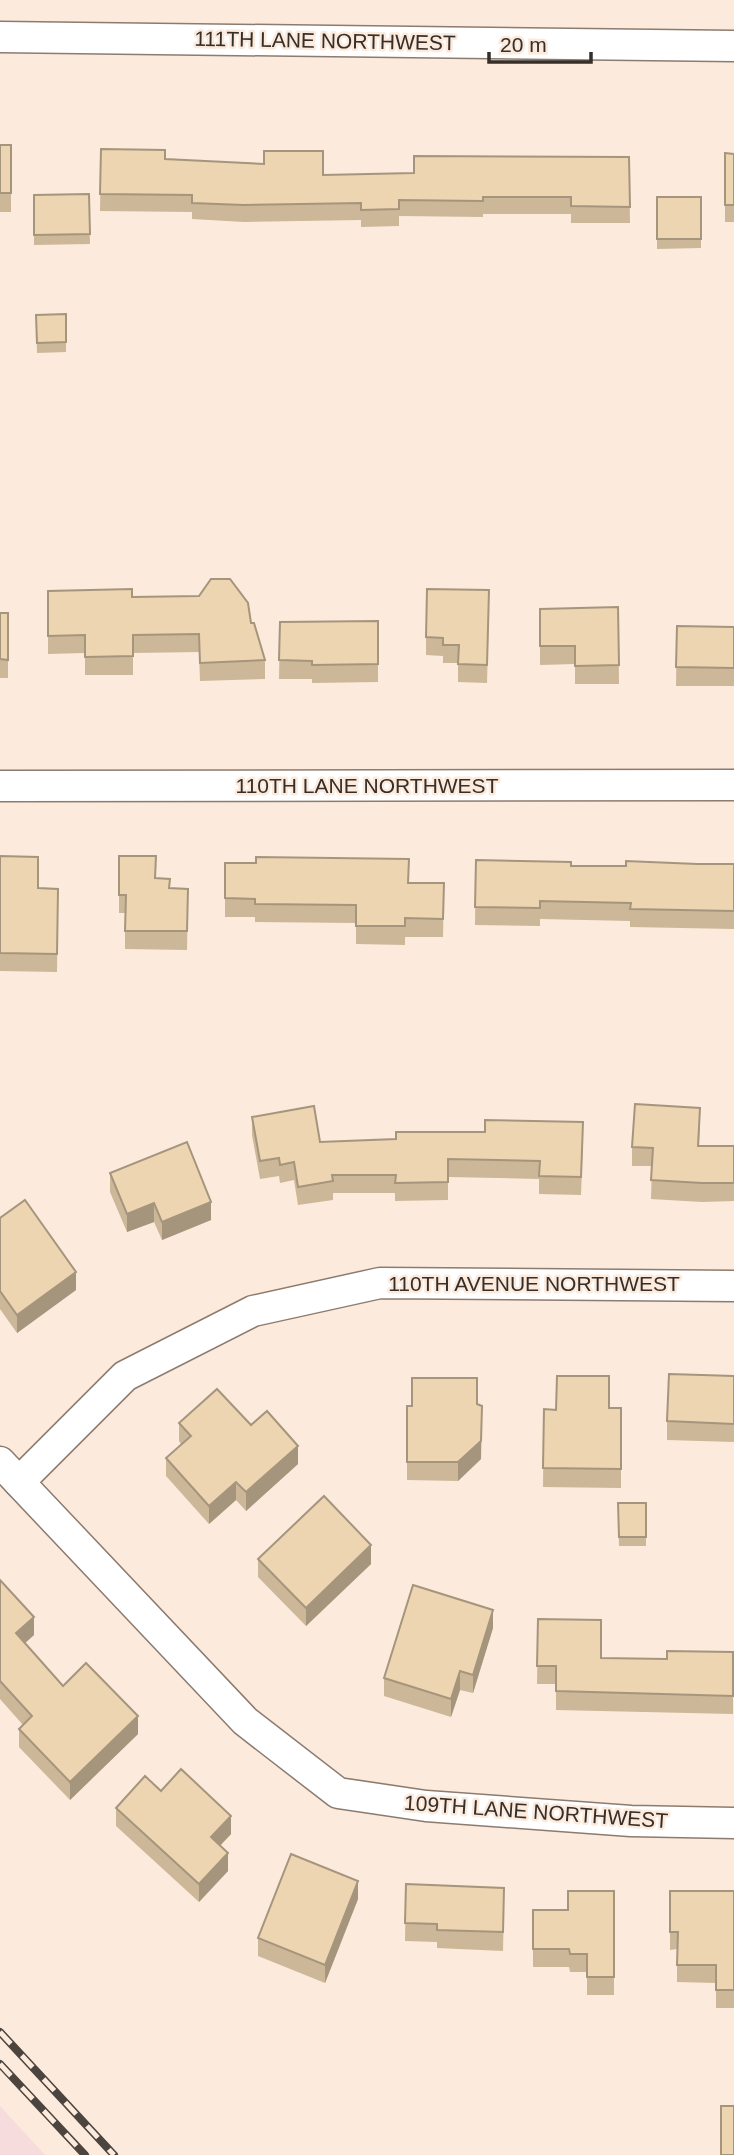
<svg xmlns="http://www.w3.org/2000/svg" width="734" height="2155" viewBox="0 0 734 2155" font-family="Arial,sans-serif">
  <rect width="100%" height="100%" fill="#fceadc"/>
  <!-- education -->
  <path fill="#f7dcdd" d="M0,2106L45,2155H0Z"/>
  <g fill="none" stroke-linecap="round" stroke-linejoin="round">
    <!-- street casing -->
    <g stroke="#8c7b6f" stroke-width="33">
      <g id="street">
        <path d="M0,37L734,46"/>
        <path d="M0,786L734,785"/>
        <path d="M0,1462L245,1721L338,1793L426,1806L631,1821L734,1823"/>
        <path d="M19,1482L125,1376L253,1311L380,1283L734,1286"/>
      </g>
    </g>
    <!-- street -->
    <use href="#street" stroke="#fff" stroke-width="30"/>
    <!-- rail casing -->
    <g stroke="#4c443e" stroke-width="8">
      <g id="rail">
        <path d="M0,2032L114,2155"/>
        <path d="M0,2064L85,2155"/>
      </g>
    </g>
    <!-- rail -->
    <use href="#rail" stroke="#fceadc" stroke-width="5" stroke-dasharray="16" stroke-linecap="butt"/>
  </g>
  <!-- wall -->
  <g fill="#ccb799">
    <rect x="0" y="145" width="11" height="67"/>
    <path d="M101,149L165,159L323,175L414,173L629,157L630,223H571V214H483V217L399,216V226L361,227V220L244,222L192,219V212L100,211Z"/>
    <path d="M725,153L734,154V222H725Z"/>
    <path d="M89,194L90,244L34,245V195Z"/>
    <path d="M657,197H701V248L657,249Z"/>
    <path d="M66,314V352L37,353L36,315Z"/>
    <path d="M48,591L132,597L251,623L265,660V679L200,681L199,652L133,653V675H85V653L48,654Z"/>
    <path d="M618,607L619,684H575V664L540,665V609Z"/>
    <path d="M489,609L487,683L458,682V663H443V656L426,655V637Z"/>
    <rect x="0" y="613" width="8" height="65"/>
    <path d="M378,621V682L312,683V679H279L280,622Z"/>
    <path d="M677,626L734,627V686H676Z"/>
    <path d="M0,856L38,889H58L57,972L0,971Z"/>
    <path d="M119,856L170,888L188,889L187,950L125,949V913H119Z"/>
    <path d="M476,860L571,866H626L734,864V929L630,927V921L540,919V926L475,925Z"/>
    <path d="M225,863L409,883H444L443,937H405V945L356,944V923L255,922V917H225Z"/>
    <path d="M252,1117L320,1142L583,1140L581,1195L539,1194V1179L448,1177V1200L395,1201V1193H333V1200L298,1205L294,1180L280,1183L279,1176L260,1179L252,1135Z"/>
    <path d="M700,1126L699,1146H734V1201L702,1202L651,1199L652,1166H632V1147Z"/>
    <path d="M110,1173L211,1220L162,1240L154,1222L127,1232L110,1192Z"/>
    <path d="M0,1218L76,1290L17,1333L0,1309Z"/>
    <path d="M734,1376V1442L667,1440V1421Z"/>
    <path d="M477,1404L481,1459L458,1481L407,1480V1406Z"/>
    <path d="M609,1408H621V1488L543,1487L544,1409Z"/>
    <path d="M179,1423L251,1425L298,1464L246,1511L236,1500L209,1524L166,1476V1458L181,1444L179,1441Z"/>
    <path d="M618,1503H646V1546H619Z"/>
    <path d="M258,1559L371,1564L306,1626L258,1577Z"/>
    <path d="M0,1580L34,1635L25,1643L63,1686L138,1734L70,1800L19,1747V1729L23,1725L0,1699Z"/>
    <path d="M538,1619L601,1658L667,1659L733,1652V1714L556,1710V1684H537Z"/>
    <path d="M493,1628L473,1693L460,1690L451,1717L384,1696V1678Z"/>
    <path d="M161,1791L231,1834L220,1846L228,1871L199,1902L116,1826V1808Z"/>
    <path d="M406,1884L504,1906L503,1951L437,1948V1942L405,1941Z"/>
    <path d="M614,1891V1995H587V1972H570L569,1967H533V1910H568Z"/>
    <path d="M670,1891H734V2008H716V1983L677,1982V1949L670,1950Z"/>
    <path d="M358,1899L325,1983L258,1956V1938Z"/>
  </g>
  <!-- shaded-wall -->
  <g fill="#a6957d">
    <path d="M211,1202V1220L162,1240V1222Z"/>
    <path d="M154,1203V1222L127,1232V1214Z"/>
    <path d="M76,1272V1290L17,1333V1315Z"/>
    <path d="M482,1406L481,1459L458,1481V1462Z"/>
    <path d="M298,1446V1464L246,1511V1492Z"/>
    <path d="M236,1482V1500L209,1524V1506Z"/>
    <path d="M371,1545V1564L306,1626V1608Z"/>
    <path d="M493,1610V1628L473,1693V1675Z"/>
    <path d="M34,1617V1635L16,1651V1633Z"/>
    <path d="M460,1671V1690L451,1717V1699Z"/>
    <path d="M138,1716V1734L70,1800V1782Z"/>
    <path d="M231,1816V1834L211,1855V1837Z"/>
    <path d="M228,1853V1871L199,1902V1884Z"/>
    <path d="M358,1881V1899L325,1983V1965Z"/>
  </g>
  <!-- building -->
  <g fill="#edd5b2" stroke="#a6957d" stroke-width="2">
    <rect x="0" y="145" width="11" height="48"/>
    <path d="M101,149L165,150V159L264,164V151H323V175L414,173V156L629,157L630,207L571,206V197H483V201L399,200V209L361,210V203L244,205L192,203V195L100,194Z"/>
    <path d="M725,153L734,154V205H725Z"/>
    <path d="M89,194L90,234L34,235V195Z"/>
    <rect x="657" y="197" width="44" height="42"/>
    <path d="M66,314V342L37,343L36,315Z"/>
    <path d="M211,579H230L248,603L251,623H254L265,660L200,663L199,634L133,635V656L85,657V635L48,636V591L132,589V597L199,596Z"/>
    <path d="M427,589L489,590L487,665L458,664L459,645H443V638L426,637Z"/>
    <path d="M618,607L619,665L575,666V646H540V609Z"/>
    <path d="M0,613H8V660L0,659Z"/>
    <path d="M378,621V664L312,665V661L279,660L280,622Z"/>
    <path d="M677,626L734,627V668L676,667Z"/>
    <path d="M0,856L38,857V888L58,889L57,954L0,953Z"/>
    <path d="M119,856H156L155,878L170,879L169,888L188,889L187,931H125L126,895H119Z"/>
    <path d="M256,857L409,859L408,883H444L443,919L405,918V926H356V905L255,904V899L225,898V863H256Z"/>
    <path d="M476,860L571,862V866H626V861L697,864H734V911L630,909L631,903L540,901V908L475,907Z"/>
    <path d="M635,1104L700,1108L698,1146H734V1183H702L651,1180L653,1148L632,1147Z"/>
    <path d="M314,1106L320,1142L396,1139V1132H485V1120L583,1122L581,1177L539,1176L540,1161L448,1159V1182L395,1183L396,1175H332L333,1181L298,1187L294,1162L280,1165L279,1158L260,1161L252,1117Z"/>
    <path d="M187,1142L211,1202L162,1222L154,1203L127,1214L110,1173Z"/>
    <path d="M25,1200L76,1272L17,1315L0,1291V1218Z"/>
    <path d="M669,1374L734,1376V1424L667,1421Z"/>
    <path d="M557,1376H609V1408H621V1469L543,1468L544,1409L556,1410Z"/>
    <path d="M412,1378H477V1404L482,1406L481,1441L458,1462H407V1406H412Z"/>
    <path d="M217,1389L251,1425L267,1411L298,1446L246,1492L236,1482L209,1506L166,1458L191,1436L179,1423Z"/>
    <path d="M324,1496L371,1545L306,1608L258,1559Z"/>
    <path d="M618,1503H646V1537H619Z"/>
    <path d="M0,1580L34,1617L16,1633L63,1686L86,1663L138,1716L70,1782L19,1729L32,1716L0,1681Z"/>
    <path d="M413,1585L493,1610L473,1675L460,1671L451,1699L384,1678Z"/>
    <path d="M538,1619L601,1620V1658L667,1659V1651L733,1652V1696L556,1691V1666H537Z"/>
    <path d="M181,1769L231,1816L211,1837L228,1853L199,1884L116,1808L145,1776L161,1791Z"/>
    <path d="M291,1854L358,1881L325,1965L258,1938Z"/>
    <path d="M406,1884L504,1888L503,1932L437,1930V1924L405,1923Z"/>
    <path d="M568,1891H614V1977H587V1954H570L569,1949H533V1910H568Z"/>
    <path d="M670,1891H734V1990H716V1965H677L678,1932H670Z"/>
    <rect x="721" y="2106" width="13" height="49"/>
  </g>
  <g text-anchor="middle" stroke-width="5" stroke-linejoin="round" paint-order="stroke">
    <!-- street labels -->
    <g font-size="21" fill="#352e29" stroke="#fceadc">
      <text transform="translate(325 41) rotate(1)" y="7">111TH LANE NORTHWEST</text>
      <text x="367" y="793">110TH LANE NORTHWEST</text>
      <text x="534" y="1291">110TH AVENUE NORTHWEST</text>
      <text transform="translate(536 1812) rotate(4)" y="7">109TH LANE NORTHWEST</text>
    </g>
  </g>
  <!-- scale -->
  <path d="M489 52v10h102v-10" fill="none" stroke="#352e29" stroke-width="3.5"/>
  <text x="500" y="52" font-size="21" fill="#352e29" stroke="#fceadc" stroke-width="5" paint-order="stroke">20 m</text>
</svg>
